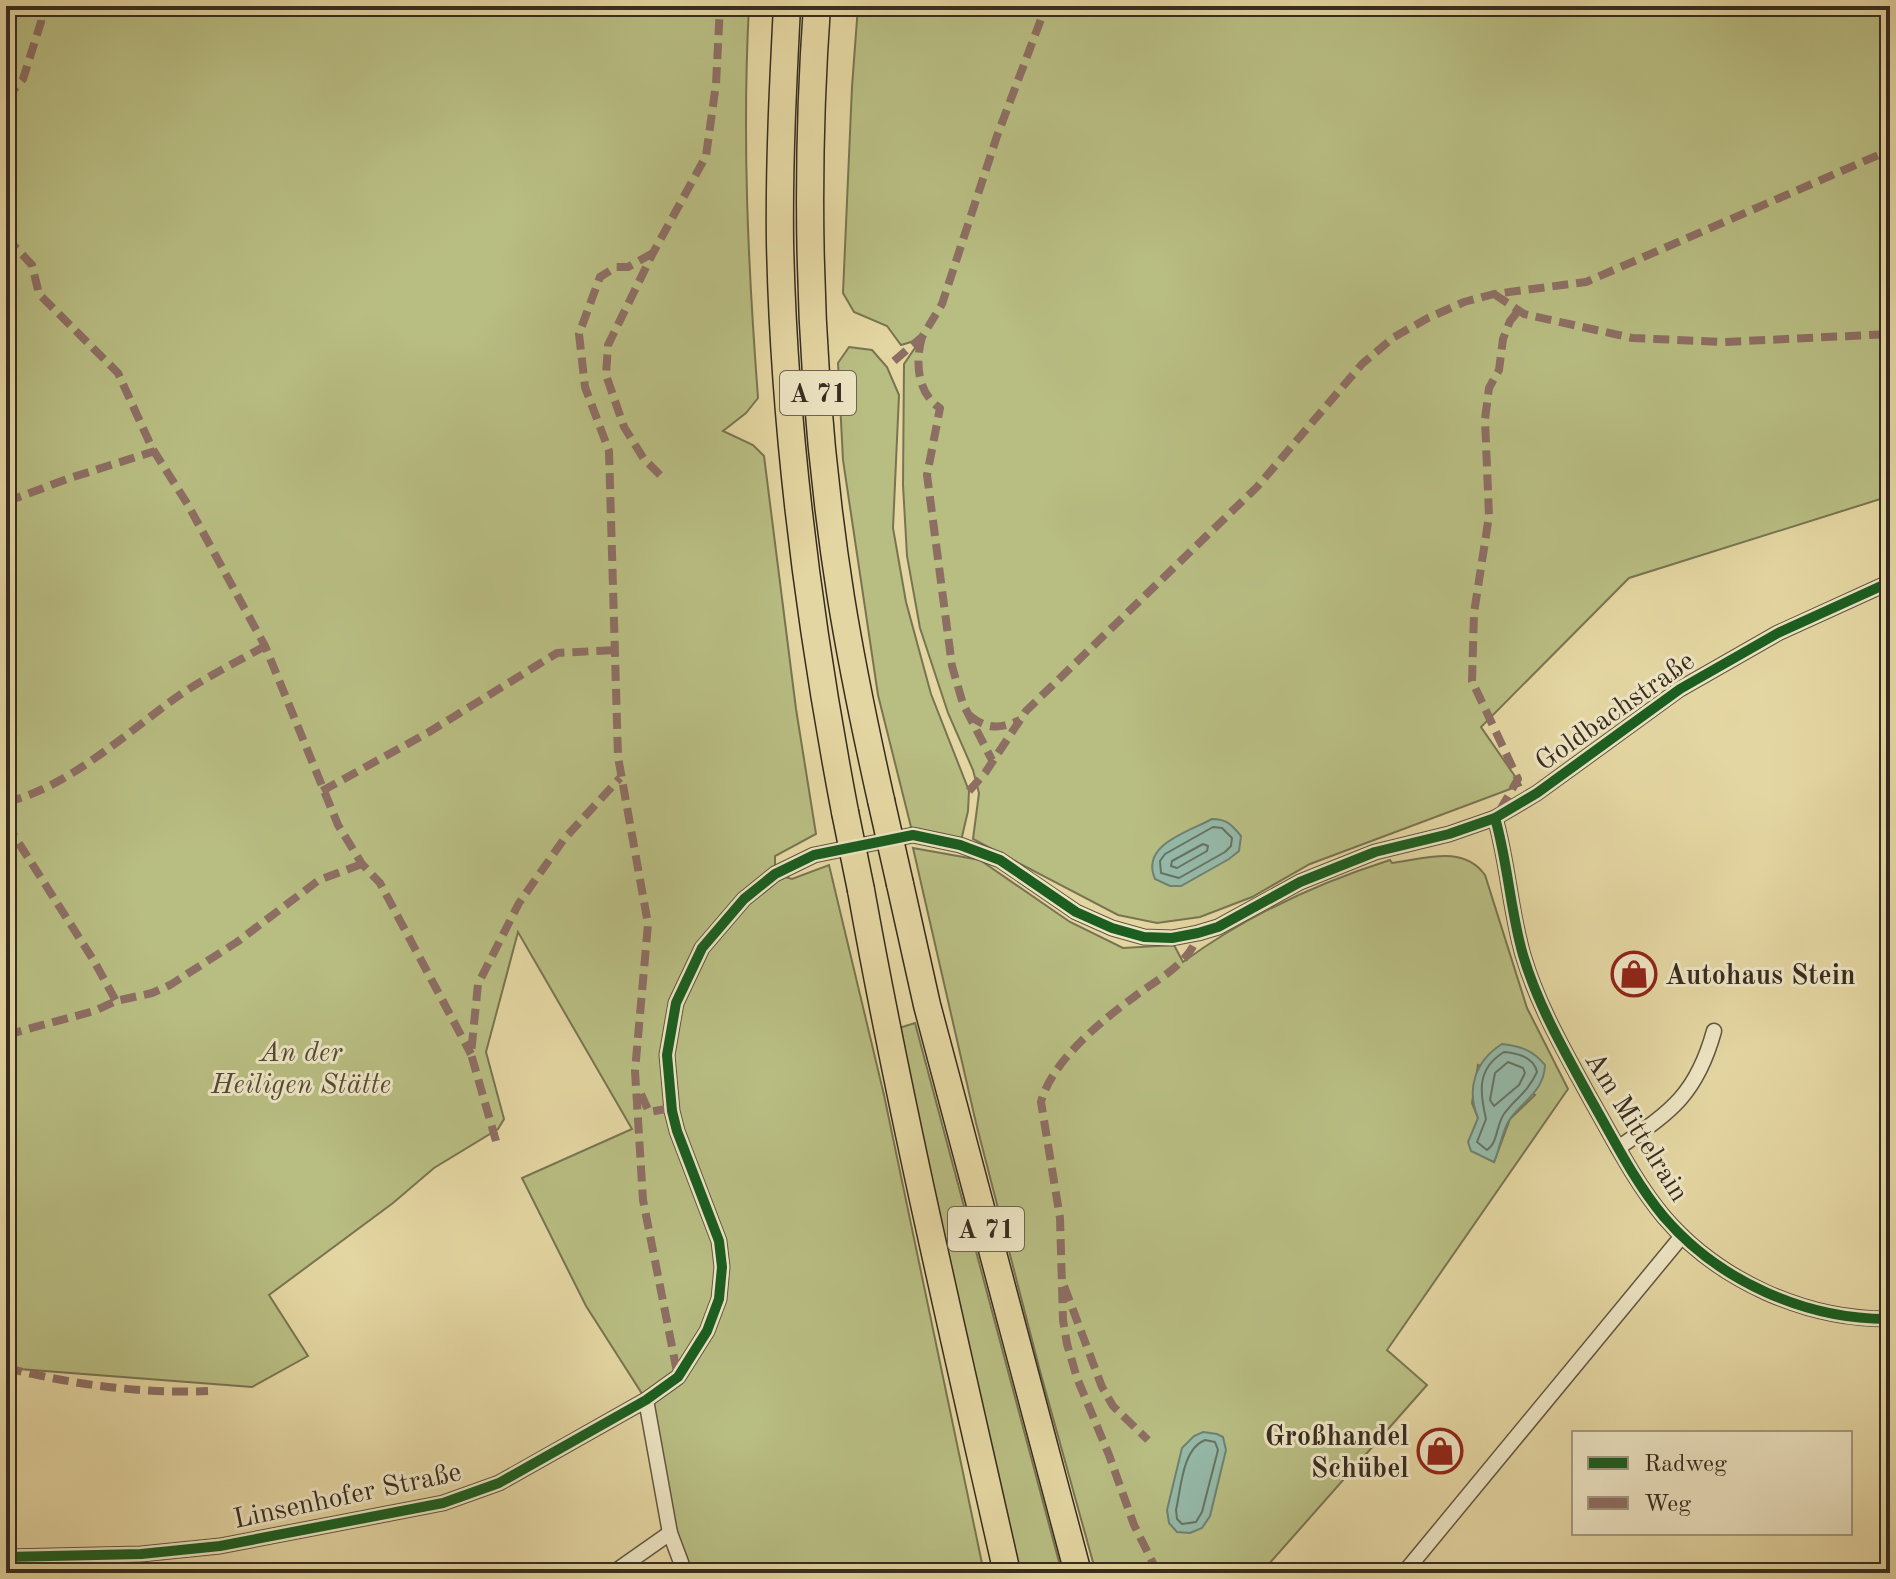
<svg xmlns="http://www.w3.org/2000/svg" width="1896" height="1579" viewBox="0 0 1896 1579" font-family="'Old Standard TT',serif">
  <rect width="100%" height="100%" fill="#e4d6a2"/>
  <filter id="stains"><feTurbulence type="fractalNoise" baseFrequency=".0025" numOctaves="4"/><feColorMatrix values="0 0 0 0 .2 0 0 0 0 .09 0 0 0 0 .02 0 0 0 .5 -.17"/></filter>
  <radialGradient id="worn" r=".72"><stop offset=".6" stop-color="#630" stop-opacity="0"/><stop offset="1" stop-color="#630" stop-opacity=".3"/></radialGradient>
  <!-- green -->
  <g fill="#b8bd82" stroke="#787451" stroke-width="2" fill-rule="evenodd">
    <path d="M6,6H749C742,138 748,265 758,398L746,413L723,431L753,445L764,456L796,709L816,834L775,856V874L792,879L829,865L884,1095L984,1573H685L646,1400L586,1306L522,1178L632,1129L518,932L486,1052L504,1119L498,1129L434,1168L393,1203L269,1295L308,1356L252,1387L6,1368Z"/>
    <path d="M858,6H1890V496L1629,578L1481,727L1521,785L1310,864L1252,897L1200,917L1157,923L1118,915L973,839L979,793L973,770L948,713L920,628L907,556L903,485L904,364L921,339L901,345L887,326L854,312L843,293L852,87Z"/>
    <path d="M849,347L872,350L887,367L899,395L893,528L906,602L931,694L969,791L968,811L960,845L913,835L878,695L843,460L838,363Z"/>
    <path d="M913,848L980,860L1070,922L1123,948L1174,945L1183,962C1247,915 1315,884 1390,860L1392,863C1424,859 1463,844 1485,875L1527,1008L1568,1089L1387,1350L1427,1385L1261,1573H1096L1040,1371L976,1123ZM1478,1065L1535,1095L1510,1119L1494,1162L1472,1151L1478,1118L1472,1103Z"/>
    <path d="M915,1023L1062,1573H1017L899,1028Z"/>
  </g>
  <!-- water -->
  <g fill="#95b9a8" stroke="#6f8172" stroke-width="2">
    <path d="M1212,819C1227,819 1232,825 1241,836L1239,851L1229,859L1181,886H1170L1155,879C1140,845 1188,832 1212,819Z"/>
    <path d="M1502,1044C1520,1046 1533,1050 1545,1065C1544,1091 1524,1100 1510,1119C1502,1130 1500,1149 1494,1162L1471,1151L1468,1142L1478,1118C1466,1089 1475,1061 1502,1044Z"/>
    <path d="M1203,1432L1217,1434L1223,1437L1226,1450L1210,1516L1202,1528L1190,1533L1177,1532L1169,1523L1167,1510L1182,1448L1194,1436Z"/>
  </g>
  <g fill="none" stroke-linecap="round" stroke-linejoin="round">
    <!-- shore -->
    <g stroke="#667264" stroke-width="2">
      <path d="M1213,827L1222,828L1232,838L1231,846L1225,852L1179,878L1161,873L1160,861L1165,854Z"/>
      <path d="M1203,844L1208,846L1207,851L1177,868L1171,866L1172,861Z"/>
      <path d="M1504,1052C1517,1053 1534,1057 1537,1072C1526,1095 1516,1097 1504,1114C1496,1125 1498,1143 1487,1150L1477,1142L1486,1119C1480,1093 1476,1069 1504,1052Z"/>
      <path d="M1508,1062L1523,1068L1525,1073L1519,1085L1494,1106L1490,1100L1495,1073Z"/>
      <path d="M1205,1440L1215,1442L1218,1450L1202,1512L1196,1522L1182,1524L1177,1519L1176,1510C1181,1489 1182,1449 1205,1440Z"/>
    </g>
    <!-- minor casing -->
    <g stroke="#625640" stroke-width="17">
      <g id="minor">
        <path d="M1495,818C1508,863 1510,910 1523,955C1538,1006 1565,1052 1590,1098C1613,1138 1634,1181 1664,1217C1719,1281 1806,1320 1890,1319"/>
        <path d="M1618,1148C1670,1112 1696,1096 1714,1031"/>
        <path d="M646,1400L670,1533L685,1573"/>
        <path d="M6,1557L141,1554L220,1546L443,1503L499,1483L646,1400L678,1377L707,1331L719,1299L722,1267L719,1241L677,1131L672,1111L667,1055L676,1003L702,948L744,899L775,874L814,855L913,835L960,845L1000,860L1076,912L1112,928L1144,937L1172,938L1198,933L1218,927L1300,882L1375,852L1449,834L1495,818L1537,793L1680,689L1778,633L1890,582"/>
        <path d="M613,1573L670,1533"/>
        <path d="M1404,1573L1682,1236"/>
      </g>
    </g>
    <!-- motorway casing -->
    <g stroke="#372c20" stroke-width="29">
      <g id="motorway">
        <path d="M787,6C783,85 779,163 780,242C784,433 809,623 845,812"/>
        <path d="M817,6C803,203 810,402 841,598C852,666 866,733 881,800"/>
        <path d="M900,884L927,1005L1078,1573"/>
        <path d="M861,890C902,1119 956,1346 1007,1573"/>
      </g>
    </g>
    <!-- minor -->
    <use href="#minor" stroke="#ede4c3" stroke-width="14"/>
    <!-- motorway -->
    <use href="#motorway" stroke="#e4d6a2" stroke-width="26"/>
    <!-- motorway-bridge casing -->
    <g stroke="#372c20" stroke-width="29" stroke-linecap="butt">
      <g id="motorway-bridge">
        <path d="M881,800L900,884"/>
        <path d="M845,812L861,890"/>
      </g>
    </g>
    <!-- motorway-bridge -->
    <use href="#motorway-bridge" stroke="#e4d6a2" stroke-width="26"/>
    <!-- quiet -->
    <g stroke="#8d6e63" stroke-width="8" stroke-dasharray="16 8" stroke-linecap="butt">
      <path d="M6,99L23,79L41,22L42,6"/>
      <path d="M6,237L32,265L39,294L118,373L152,448L188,505L265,646L338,825L362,864L380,883L471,1054"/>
      <path d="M653,253L628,267H616L600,277L579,334L585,387L609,451L618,757L648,924L635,1071L643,1200L678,1377"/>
      <path d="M1494,294L1524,314L1632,338L1724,342L1890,334"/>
      <path d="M922,337C915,362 917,393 940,408L927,475L952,666L963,704L992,760"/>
      <path d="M894,361L922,337L942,304L997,136L1046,6"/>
      <path d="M660,475L644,459L624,427L606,375L608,345L653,253L706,156L716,84L720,6"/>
      <path d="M6,502L67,479L155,451"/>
      <path d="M969,715C987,730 1000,729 1020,720"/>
      <path d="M322,791L429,732L557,653L615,650"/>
      <path d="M969,791L985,773L1026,711L1257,487L1362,364L1394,337L1428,318L1464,302L1494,294L1586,282L1890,150"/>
      <path d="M6,802C65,789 126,734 174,699C202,679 235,663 265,646"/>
      <path d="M1500,810L1518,779L1472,681L1474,613L1489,516L1485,419L1489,388L1499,370L1503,339L1510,321L1519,310"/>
      <path d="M6,823L94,961L116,1001"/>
      <path d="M6,1035L94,1011L116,1001L152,993L170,985L237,942L319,880L362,864"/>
      <path d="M641,1094L649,1112L672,1108"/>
      <path d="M496,1141L471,1054L478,984L519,903L564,839L620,778"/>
      <path d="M1064,1286L1102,1387L1113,1406L1148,1440"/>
      <path d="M6,1368C72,1384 139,1394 208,1391"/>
      <path d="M1158,1573L1134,1525L1109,1455L1077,1378L1067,1344L1063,1320L1060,1218L1041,1102C1051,1062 1102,1020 1134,997C1157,979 1192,963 1198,933"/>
    </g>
    <!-- cycleway casing -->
    <g stroke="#ede4c3" stroke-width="15">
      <g id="cycleway">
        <path d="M1495,818C1508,863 1510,910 1523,955C1538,1006 1565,1052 1590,1098C1613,1138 1634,1181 1664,1217C1719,1281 1806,1320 1890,1319"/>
        <path d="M6,1557L141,1554L220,1546L443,1503L499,1483L646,1400L678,1377L707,1331L719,1299L722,1267L719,1241L677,1131L672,1111L667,1055L676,1003L702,948L744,899L775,874L814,855L913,835L960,845L1000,860L1076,912L1112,928L1144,937L1172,938L1198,933L1218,927L1300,882L1375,852L1449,834L1495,818L1537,793L1680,689L1778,633L1890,582"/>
      </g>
    </g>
    <!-- cycleway -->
    <use href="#cycleway" stroke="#1b5e20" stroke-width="10"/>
  </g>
  <!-- icons -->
  <defs>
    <g id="shop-ring" transform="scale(2.3)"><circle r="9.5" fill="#ede4c3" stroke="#8f2418" stroke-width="1.5"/><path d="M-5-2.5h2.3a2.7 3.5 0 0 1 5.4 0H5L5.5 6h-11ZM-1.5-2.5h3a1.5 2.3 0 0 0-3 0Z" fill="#8f2418"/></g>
  </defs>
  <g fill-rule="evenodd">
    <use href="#shop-ring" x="1634" y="974"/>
    <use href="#shop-ring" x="1440" y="1451"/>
  </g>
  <g text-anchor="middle" stroke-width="6" stroke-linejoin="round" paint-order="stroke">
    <!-- shield labels -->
    <g fill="#ede4c3" stroke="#6e6351" stroke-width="2">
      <rect x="780" y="371" width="76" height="44" rx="6"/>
      <rect x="948" y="1207" width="76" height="44" rx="6"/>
    </g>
    <g font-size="26" font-weight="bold" fill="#372c20">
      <text x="818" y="402">A 71</text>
      <text x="986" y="1238">A 71</text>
    </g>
    <!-- street labels -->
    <g font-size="28" fill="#372c20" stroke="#ede4c3">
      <text transform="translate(1614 710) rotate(-35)" y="10">Goldbachstraße</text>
      <text transform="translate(1638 1126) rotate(58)" y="10">Am Mittelrain</text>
      <text transform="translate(347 1494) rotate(-12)" y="10">Linsenhofer Straße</text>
    </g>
    <!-- poi labels -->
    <g font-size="28" font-weight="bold" fill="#372c20" stroke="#ede4c3" text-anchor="start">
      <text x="1665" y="984">Autohaus Stein</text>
      <text x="1409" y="1445" text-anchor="end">Großhandel<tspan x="1409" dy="32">Schübel</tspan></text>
    </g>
    <!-- park labels -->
    <g font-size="28" font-style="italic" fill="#514934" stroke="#ede4c3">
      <text x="301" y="1061">An der<tspan x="301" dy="32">Heiligen Stätte</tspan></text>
    </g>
  </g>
  <!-- margin -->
  <rect width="1896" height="1579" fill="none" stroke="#e4d6a2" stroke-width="32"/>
  <rect x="8" y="8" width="1880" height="1563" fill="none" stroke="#372c20" stroke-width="4"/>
  <rect x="16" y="16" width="1864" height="1547" fill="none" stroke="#372c20" stroke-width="2"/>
  <!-- legend -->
  <rect x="1572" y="1431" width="280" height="104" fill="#ede4c3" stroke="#a49a82" stroke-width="2"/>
  <rect x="1588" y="1457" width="40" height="12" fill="#1b5e20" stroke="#a49a82" stroke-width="2"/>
  <text x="1644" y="1471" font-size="24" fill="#372c20">Radweg</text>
  <rect x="1588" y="1497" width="40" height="12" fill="#8d6e63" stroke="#a49a82" stroke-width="2"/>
  <text x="1644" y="1511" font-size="24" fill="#372c20">Weg</text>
  <rect width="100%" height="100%" filter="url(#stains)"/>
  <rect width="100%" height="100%" fill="url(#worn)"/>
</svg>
